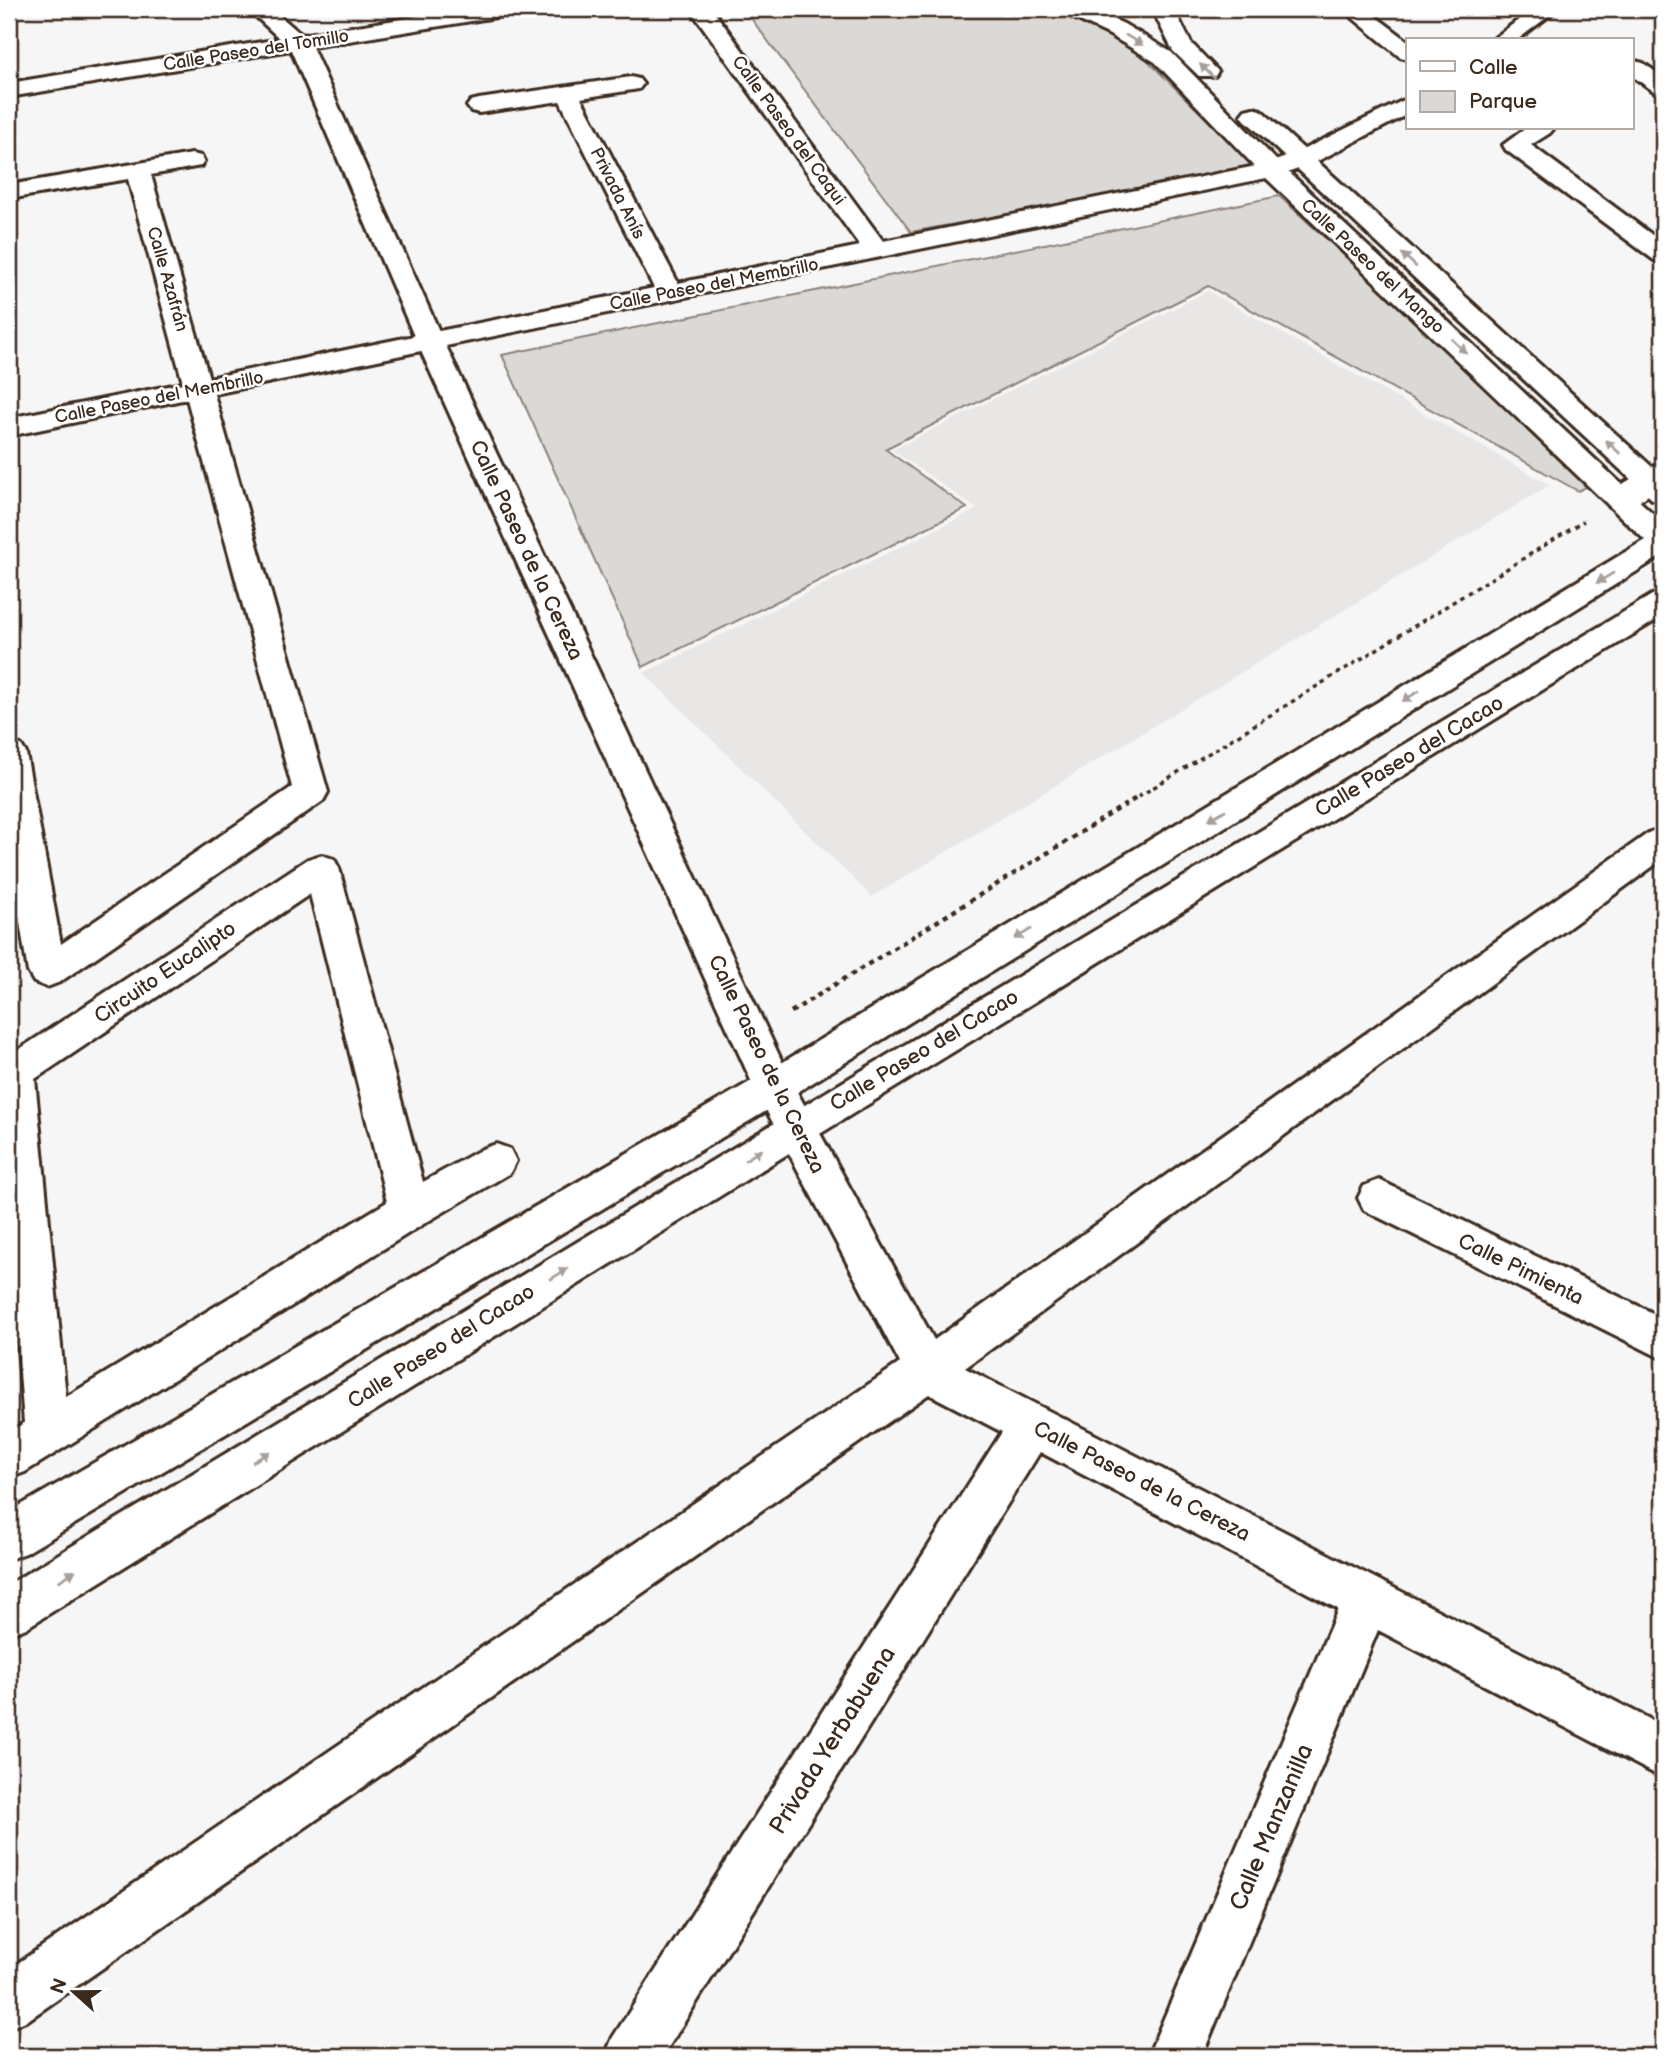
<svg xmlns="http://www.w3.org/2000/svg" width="1672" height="2065" viewBox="0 0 1672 2065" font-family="'Balsamiq Sans',sans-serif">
  <rect width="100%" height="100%" fill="#f7f6f6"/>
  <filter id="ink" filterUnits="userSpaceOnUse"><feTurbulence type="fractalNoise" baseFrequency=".0143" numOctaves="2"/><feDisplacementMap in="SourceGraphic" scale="14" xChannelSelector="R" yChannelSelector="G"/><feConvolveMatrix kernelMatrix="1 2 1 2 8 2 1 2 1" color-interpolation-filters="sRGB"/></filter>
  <g filter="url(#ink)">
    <!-- built -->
    <path fill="#e9e7e6" d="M1208,291L1550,485L872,897L644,673L977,509L892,450Z"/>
    <!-- green -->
    <g fill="#dbd9d6" stroke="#8b827a" stroke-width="2">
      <path d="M744,9H1049L1134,47L1256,168L911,232Z"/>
      <path d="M1279,196L1595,483L1578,491L1208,286L885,449L967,508L643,667L502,355Z"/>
    </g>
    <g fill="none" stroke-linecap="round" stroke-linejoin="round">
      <!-- street casing -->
      <g stroke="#3b2a1e" stroke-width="6">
        <g id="street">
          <path d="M248,9H272L302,35L463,9H513L510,14L502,16L312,47L439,331L654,288L560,101L479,113L471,111L467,106L471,101L479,99L631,77L639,79L643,84L639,89L581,98L678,283L860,246L690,9H712L883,241L1266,164L1292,155L1408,98V114L1310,165L1281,175L446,346L791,1081L934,1340L1650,832L1663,828V859L965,1368L1663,1726V1778L1378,1630L1202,2056H1148L1338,1609L1040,1452L663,2056H605L613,2037L1002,1432L929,1394L28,2020L9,2028V1969L900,1363L754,1087L421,351L214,394L328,792L323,801L60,982L47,987L34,982L28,972L9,854V741L21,745L26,753L61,944L292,787L187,399L9,436V418L183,383L128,179L9,199V185L192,154L201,156L204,161L201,166L151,175L209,378L414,336L291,50L9,97V83L280,39Z"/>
          <path d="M1342,9H1366L1408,41V59L1400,57Z"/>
          <path d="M1533,9H1558L1517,40H1492Z"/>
          <path d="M1635,61L1643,63L1663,77V94L1655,92L1632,76V62Z"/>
          <path d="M1526,128H1554L1550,133L1531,145L1663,243V263L1654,260L1506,150L1503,145Z"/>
          <path d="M1663,463V485C1646,496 1630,511 1609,506L1605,499L1609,492L1653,466Z"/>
          <path d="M321,855L334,859L339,868L423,1182L482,1149L496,1144L510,1149L516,1161L510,1173L425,1223L25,1472L9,1478V1432L24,1423L9,1237V1056L308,859ZM310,894L387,1202L66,1397L35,1079Z"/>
          <path d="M1379,1180L1663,1318V1359L1364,1210L1358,1198L1364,1186Z"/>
        </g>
      </g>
      <!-- secondary casing -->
      <g stroke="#3b2a1e" stroke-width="6">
        <g id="secondary">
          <path d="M1062,9H1090L1124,24L1171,52L1281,165L1663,523V555L788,1098L26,1553L9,1559V1512L760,1076L1645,540L1263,175L1155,62L1108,34L1065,14Z"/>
          <path d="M1152,9H1174L1191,43L1218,71L1215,76H1199L1173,51Z"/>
          <path d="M1253,108L1261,110L1663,477V502L1652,499L1245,120L1241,115L1245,110Z"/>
          <path d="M1663,592V616L810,1140L26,1628L9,1635V1584L1652,595Z"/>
        </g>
      </g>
      <!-- path-far1 -->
      <path stroke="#3b2a1e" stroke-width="3.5" stroke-dasharray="4.5 4.5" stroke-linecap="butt" d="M1138,797L1584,521"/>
      <!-- path -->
      <path stroke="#3b2a1e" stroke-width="4.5" stroke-dasharray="5 5" stroke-linecap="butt" d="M791,1012L1141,795"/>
      <!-- street -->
      <use href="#street" fill="#fff" fill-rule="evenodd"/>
      <!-- secondary -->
      <use href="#secondary" fill="#fff" fill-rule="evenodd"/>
    </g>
    <!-- one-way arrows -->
    <defs><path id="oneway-solid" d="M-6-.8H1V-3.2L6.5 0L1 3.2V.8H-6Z" transform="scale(1.75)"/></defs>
    <g fill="#a79f9a">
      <use href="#oneway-solid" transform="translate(1134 40) rotate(31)"/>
      <use href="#oneway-solid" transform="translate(1207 71) rotate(-136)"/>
      <use href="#oneway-solid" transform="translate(1409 260) rotate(-137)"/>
      <use href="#oneway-solid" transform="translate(1459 346) rotate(43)"/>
      <use href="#oneway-solid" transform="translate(1613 447) rotate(-137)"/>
      <use href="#oneway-solid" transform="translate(1605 578) rotate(149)"/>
      <use href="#oneway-solid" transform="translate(1411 696) rotate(149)"/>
      <use href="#oneway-solid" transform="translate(1217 815) rotate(149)"/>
      <use href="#oneway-solid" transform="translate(1023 934) rotate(149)"/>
      <use href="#oneway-solid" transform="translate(753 1155) rotate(-32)"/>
      <use href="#oneway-solid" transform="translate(559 1274) rotate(-32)"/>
      <use href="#oneway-solid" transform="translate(261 1457) rotate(-32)"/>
      <use href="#oneway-solid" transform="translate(67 1576) rotate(-32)"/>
    </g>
  </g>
  <g text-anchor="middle" stroke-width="5" stroke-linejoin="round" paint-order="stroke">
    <!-- far-street labels -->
    <g font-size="18" fill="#3b2a1e" stroke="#fff">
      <text transform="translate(256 50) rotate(-9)" y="6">Calle Paseo del Tomillo</text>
      <text transform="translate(789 130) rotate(54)" y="6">Calle Paseo del Caqui</text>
      <text transform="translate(618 193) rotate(63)" y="6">Privada Anís</text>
      <text transform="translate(1373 266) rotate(43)" y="6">Calle Paseo del Mango</text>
      <text transform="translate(168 279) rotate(74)" y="6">Calle Azafrán</text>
      <text transform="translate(714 284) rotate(-11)" y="6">Calle Paseo del Membrillo</text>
      <text transform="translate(159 397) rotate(-11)" y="6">Calle Paseo del Membrillo</text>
    </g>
    <!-- street labels -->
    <g font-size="21" fill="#3b2a1e" stroke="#fff">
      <text transform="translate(527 550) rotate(65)" y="7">Calle Paseo de la Cereza</text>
      <text transform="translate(1409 756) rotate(-31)" y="7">Calle Paseo del Cacao</text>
      <text transform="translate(165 972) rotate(-34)" y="7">Circuito Eucalipto</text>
      <text transform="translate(924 1050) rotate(-31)" y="7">Calle Paseo del Cacao</text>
      <text transform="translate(767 1064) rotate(64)" y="7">Calle Paseo de la Cereza</text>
      <text transform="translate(1521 1269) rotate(26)" y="7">Calle Pimienta</text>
      <text transform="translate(441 1346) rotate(-32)" y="7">Calle Paseo del Cacao</text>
      <text transform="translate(1142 1481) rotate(27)" y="7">Calle Paseo de la Cereza</text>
    </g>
    <!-- near-street labels -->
    <g font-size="24" fill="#3b2a1e" stroke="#fff">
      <text transform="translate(832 1740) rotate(-58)" y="8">Privada Yerbabuena</text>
      <text transform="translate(1271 1827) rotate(-67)" y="8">Calle Manzanilla</text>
    </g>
  </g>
  <!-- margin -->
  <rect width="1672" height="2065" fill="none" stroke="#fff" stroke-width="35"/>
  <rect x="18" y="18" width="1637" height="2030" fill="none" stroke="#3b2a1e" stroke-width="2.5" filter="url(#ink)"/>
  <!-- legend -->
  <rect x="1406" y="38" width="228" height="91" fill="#ffffff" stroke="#b1aaa5" stroke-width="2"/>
  <rect x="1420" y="61" width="35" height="10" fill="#ffffff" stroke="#b1aaa5" stroke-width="2"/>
  <text x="1469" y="74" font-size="21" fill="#3b2a1e">Calle</text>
  <rect x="1420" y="91" width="35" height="21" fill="#dbd9d6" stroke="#b1aaa5" stroke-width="2"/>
  <text x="1469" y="108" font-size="21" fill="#3b2a1e">Parque</text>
  <!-- north arrow -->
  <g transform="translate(74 1992) rotate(291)" stroke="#ffffff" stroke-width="5" paint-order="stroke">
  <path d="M0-5L12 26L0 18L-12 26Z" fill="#3b2a1e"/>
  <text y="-10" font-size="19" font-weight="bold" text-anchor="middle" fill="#3b2a1e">N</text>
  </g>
</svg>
